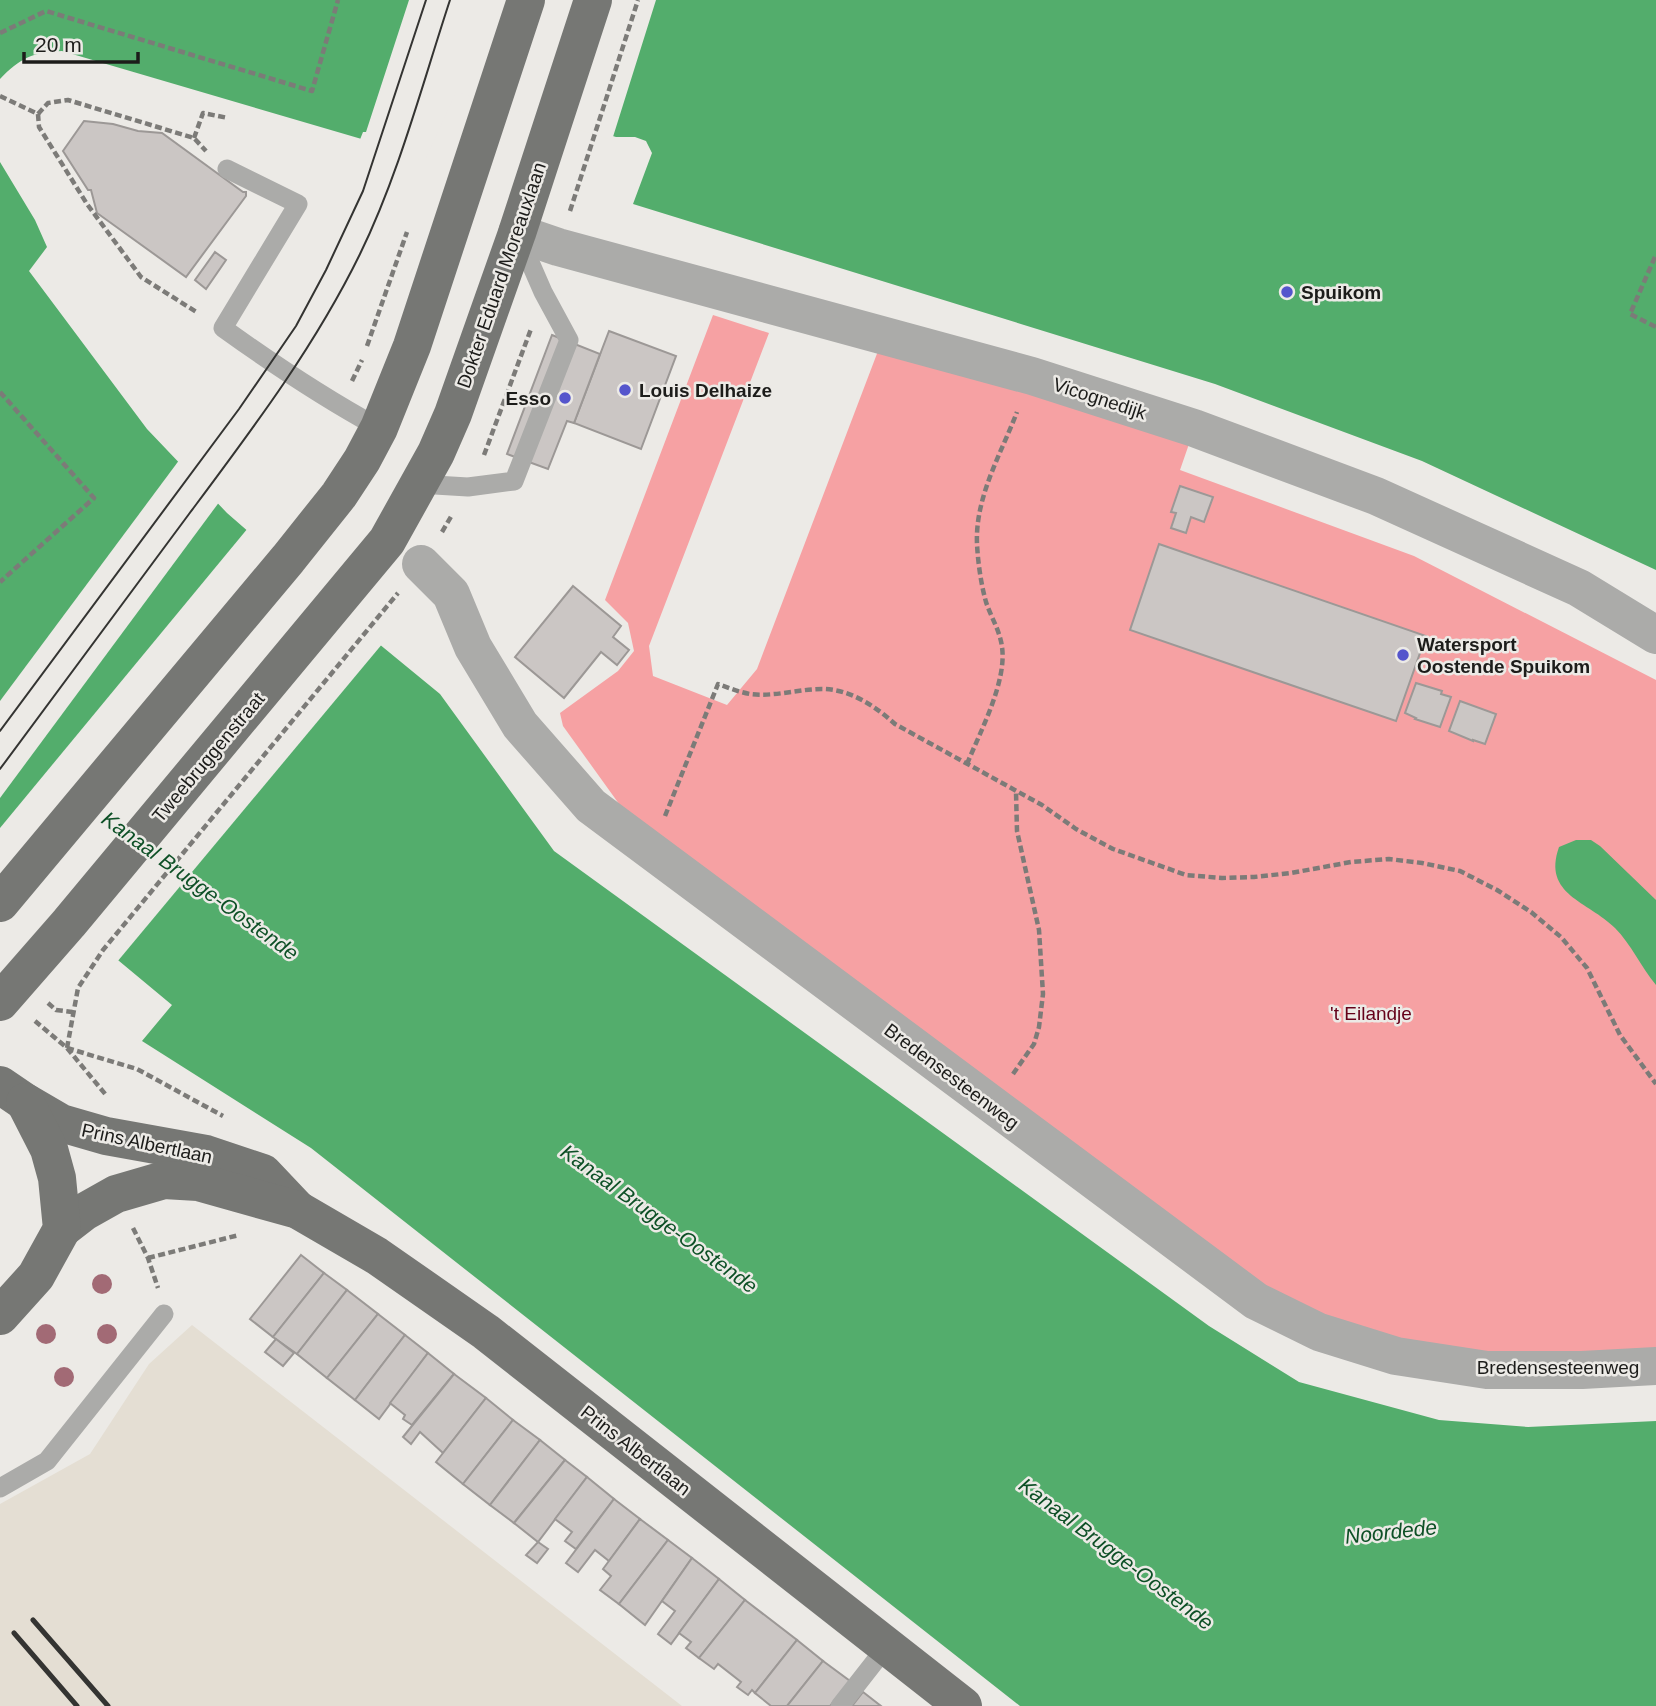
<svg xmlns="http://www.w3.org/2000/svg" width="1656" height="1706" viewBox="0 0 1656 1706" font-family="Helvetica,sans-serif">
  <rect width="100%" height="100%" fill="#eceae6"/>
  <!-- built -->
  <path fill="#e4ded3" d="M192,1325L682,1706H0V1504L90,1454L149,1364Z"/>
  <!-- green -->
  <path fill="#f6a1a3" d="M713,315L769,333L649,646L653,676L727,705L757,669L878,351L971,374L1189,444L1180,470L1414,556L1656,680V1354L1562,1356L1433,1348L1305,1311L1244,1274L627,815L563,726L560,713L618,671L634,651L628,623L605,600Z"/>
  <!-- water -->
  <g fill="#53ad6c">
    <path d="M0,0H1656V570L1422,461L1215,384L633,204L652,153L646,141L635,137H616L454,88L423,157L62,51C33,52 20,58 0,79Z"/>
    <path d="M0,162L35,220L47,247L29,271L147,429L227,513L345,616L440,694L554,851L1209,1326L1299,1382L1439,1420L1528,1427L1656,1421V1706H1020L311,1148L142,1041L172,1005L0,862Z"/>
    <path d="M1576,840H1591L1600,846L1656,900V985C1641,967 1631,944 1615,928C1588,901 1542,895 1559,847Z"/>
  </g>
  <!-- pier -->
  <g fill="#eceae6">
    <path d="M409,0H656L612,140L456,92L426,158L422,160L359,142L363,132H366Z"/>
    <path d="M180,459L220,501L0,798V701Z"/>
    <path d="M248,528L383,643L117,962L0,865V828Z"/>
  </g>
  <!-- building -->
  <g fill="#cbc6c4" stroke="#9c9896" stroke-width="2">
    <path d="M84,121L113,124L138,131L162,133L243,192H246V196L186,277L97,213L91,190H88L63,151Z"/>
    <path d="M215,252L226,260L206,289L195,280Z"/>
    <path d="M609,331L676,356L641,449L574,423Z"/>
    <path d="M552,335L600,354L574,423L567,421L548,469L507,454Z"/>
    <path d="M1180,486L1213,497L1204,522L1191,517L1186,533L1171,528L1176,513L1171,512Z"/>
    <path d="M1159,544L1426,636L1396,721L1130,630Z"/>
    <path d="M573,586L621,626L613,637L629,650L617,665L601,652L564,698L515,657Z"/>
    <path d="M1416,683L1442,691L1441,694L1451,697L1440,727L1415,719L1416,718L1405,713Z"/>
    <path d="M1460,701L1496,714L1485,744L1473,740V741L1449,731Z"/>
    <path d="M301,1255L324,1273L273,1337L250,1319Z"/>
    <path d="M324,1273L347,1290L297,1354L273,1337Z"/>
    <path d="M347,1290L378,1314L327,1378L297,1354Z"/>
    <path d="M378,1314L405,1335L355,1400L327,1378Z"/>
    <path d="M405,1335L428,1353L379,1419L355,1400Z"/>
    <path d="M276,1339L294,1353L283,1366L265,1352Z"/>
    <path d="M428,1353L454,1374L412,1425L403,1419L405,1415L390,1403Z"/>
    <path d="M454,1374L486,1398L443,1453L420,1432L411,1444L403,1437Z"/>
    <path d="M486,1398L513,1420L463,1484L436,1462Z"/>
    <path d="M513,1420L540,1440L490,1505L463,1484Z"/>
    <path d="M540,1440L565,1460L514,1523L490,1505Z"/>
    <path d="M565,1460L587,1477L538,1542L514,1523Z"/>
    <path d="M587,1477L614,1499L576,1549L565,1541L572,1532L555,1519Z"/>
    <path d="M614,1499L640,1519L609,1561L595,1550L578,1572L566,1563Z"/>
    <path d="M640,1519L668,1540L619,1604L600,1590L611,1576L603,1569Z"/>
    <path d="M668,1540L692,1558L645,1625L619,1604Z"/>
    <path d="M538,1542L548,1549L537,1563L526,1555Z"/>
    <path d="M692,1558L719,1579L671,1644L658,1634L675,1611L662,1601Z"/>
    <path d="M719,1579L745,1600L699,1658L686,1648L691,1642L679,1633Z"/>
    <path d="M745,1600L797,1640L755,1693L752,1690L748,1695L737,1687L741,1682L718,1664L714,1669L699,1658Z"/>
    <path d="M797,1640L823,1661L787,1706H771L755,1693Z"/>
    <path d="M823,1661L850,1681L830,1706H787Z"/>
    <path d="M863,1692L881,1706H852Z"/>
  </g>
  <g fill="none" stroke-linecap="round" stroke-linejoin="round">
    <!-- path -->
    <g stroke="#7c7b78" stroke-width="4.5" stroke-dasharray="7 3.5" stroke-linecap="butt">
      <path d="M0,33L46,11L312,91L338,0"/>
      <path d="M0,96L38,114"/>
      <path d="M38,114L39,127L87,204L141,277L198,313"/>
      <path d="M38,114L48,103L68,100L194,138L206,151"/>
      <path d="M194,138L203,113L228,118"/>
      <path d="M570,211L638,0"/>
      <path d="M1655,257L1630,314L1656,327"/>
      <path d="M367,346L407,232"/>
      <path d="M352,381L362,360"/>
      <path d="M0,392L94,498L0,582"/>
      <path d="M484,455L531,329"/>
      <path d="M442,532L452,515"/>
      <path d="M967,764C980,732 1007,682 1002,647C1000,631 991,617 986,602C981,584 978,563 977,544C975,497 1001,454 1017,412"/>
      <path d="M665,816L718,684C729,688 739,692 750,694C775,697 798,689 822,689C850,689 875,706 895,724L1042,805L1076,829L1113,849L1186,875L1222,878L1254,877L1291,873L1351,862L1389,859L1422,863L1460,871L1497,890L1531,912L1561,937L1587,968L1620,1035L1656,1084"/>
      <path d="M48,1003L56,1010L72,1012"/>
      <path d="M35,1021L67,1048L106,1095"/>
      <path d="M67,1048L78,988L103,950L398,593"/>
      <path d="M67,1048L137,1069L223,1116"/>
      <path d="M1013,1074L1034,1044L1039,1027L1043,994L1039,930L1017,831L1016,792"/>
      <path d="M133,1228L148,1258L158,1288"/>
      <path d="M148,1258L239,1235"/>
    </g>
    <!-- service -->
    <g stroke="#ababa9" stroke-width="19">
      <path d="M227,169L298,204L223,328C273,364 324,398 379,428"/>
      <path d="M418,484L468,487L514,481L569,340L543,292L519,237"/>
      <path d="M0,1488L47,1461L164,1314"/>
      <path d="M840,1706L887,1646"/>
    </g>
    <!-- minor -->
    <g stroke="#ababa9" stroke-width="38">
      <path d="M517,233L558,247L1032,376L1194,428L1376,496L1579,588L1656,635"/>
      <path d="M421,564L451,594L473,647L520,725L591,806L1256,1301L1319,1332L1396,1356L1487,1370H1582L1656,1366"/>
    </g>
    <!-- primary -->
    <g stroke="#767774" stroke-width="38">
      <path d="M0,903L288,559L339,495L362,460L379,428L412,346L526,0"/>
      <path d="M0,1002L69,923L387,541L436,453L453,414L517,233L593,0"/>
      <path d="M0,1085L25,1102L61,1123L106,1136L206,1154L263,1173L298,1210"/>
      <path d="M62,1229L84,1212L116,1194L164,1180L198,1182L298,1210L377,1256L486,1332L963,1706"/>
      <path d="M0,1316L36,1276L62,1229L57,1178L49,1149L25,1102"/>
    </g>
    <!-- tram -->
    <g stroke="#343432" stroke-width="2">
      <path d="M0,731L239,409L296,326L326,270L363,191L426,0"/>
      <path d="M0,769C63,684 126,599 189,514C251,431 314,348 360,254C399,174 422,85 450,0"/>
    </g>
    <!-- rail -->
    <g stroke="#343432" stroke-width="5">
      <path d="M33,1620L108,1706"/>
      <path d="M14,1633L77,1706"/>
    </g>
  </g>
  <!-- trees -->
  <g fill="#a26a75">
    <circle cx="102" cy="1284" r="10"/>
    <circle cx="46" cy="1334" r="10"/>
    <circle cx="107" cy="1334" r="10"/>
    <circle cx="64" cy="1377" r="10"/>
  </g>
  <!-- markers -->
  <g fill="#55c" stroke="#eceae6" stroke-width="2.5">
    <circle cx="1287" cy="292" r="7"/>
    <circle cx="625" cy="390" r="7"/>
    <circle cx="565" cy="398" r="7"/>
    <circle cx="1403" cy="655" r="7"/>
  </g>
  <g text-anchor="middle" stroke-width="5" stroke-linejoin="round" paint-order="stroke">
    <!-- street labels -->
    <g font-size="19" fill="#1c1c1a" stroke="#eceae6">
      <text transform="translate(501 275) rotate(-71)" y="7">Dokter Eduard Moreauxlaan</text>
      <text transform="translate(1100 398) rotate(18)" y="7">Vicognedijk</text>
      <text transform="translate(208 757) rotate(-50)" y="7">Tweebruggenstraat</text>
      <text transform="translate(952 1076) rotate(37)" y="7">Bredensesteenweg</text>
      <text transform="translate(147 1143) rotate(12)" y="7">Prins Albertlaan</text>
      <text x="1558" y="1374">Bredensesteenweg</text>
      <text transform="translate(636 1450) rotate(38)" y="7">Prins Albertlaan</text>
    </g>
    <!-- poi labels -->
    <g font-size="19" font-weight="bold" fill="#1c1c1a" stroke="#eceae6" text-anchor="start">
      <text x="1301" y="299">Spuikom</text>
      <text x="639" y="397">Louis Delhaize</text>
      <text x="551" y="405" text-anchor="end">Esso</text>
      <text x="1417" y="651">Watersport<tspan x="1417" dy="22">Oostende Spuikom</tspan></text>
    </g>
    <!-- park labels -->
    <g font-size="19" fill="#650119" stroke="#eceae6">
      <text x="1371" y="1020">'t Eilandje</text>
    </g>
    <!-- water labels -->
    <g font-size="21" font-style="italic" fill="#0d5026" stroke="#eceae6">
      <text transform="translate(200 886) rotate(36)" y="7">Kanaal Brugge-Oostende</text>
      <text transform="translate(659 1219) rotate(36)" y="7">Kanaal Brugge-Oostende</text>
      <text transform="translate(1391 1532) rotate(-6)" y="7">Noordede</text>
      <text transform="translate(1116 1554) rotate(37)" y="7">Kanaal Brugge-Oostende</text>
    </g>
  </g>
  <!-- scale -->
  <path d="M24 52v10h114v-10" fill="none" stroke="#1c1c1a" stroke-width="3.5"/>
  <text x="35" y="52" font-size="21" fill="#1c1c1a" stroke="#eceae6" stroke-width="5" paint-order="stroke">20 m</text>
</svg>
